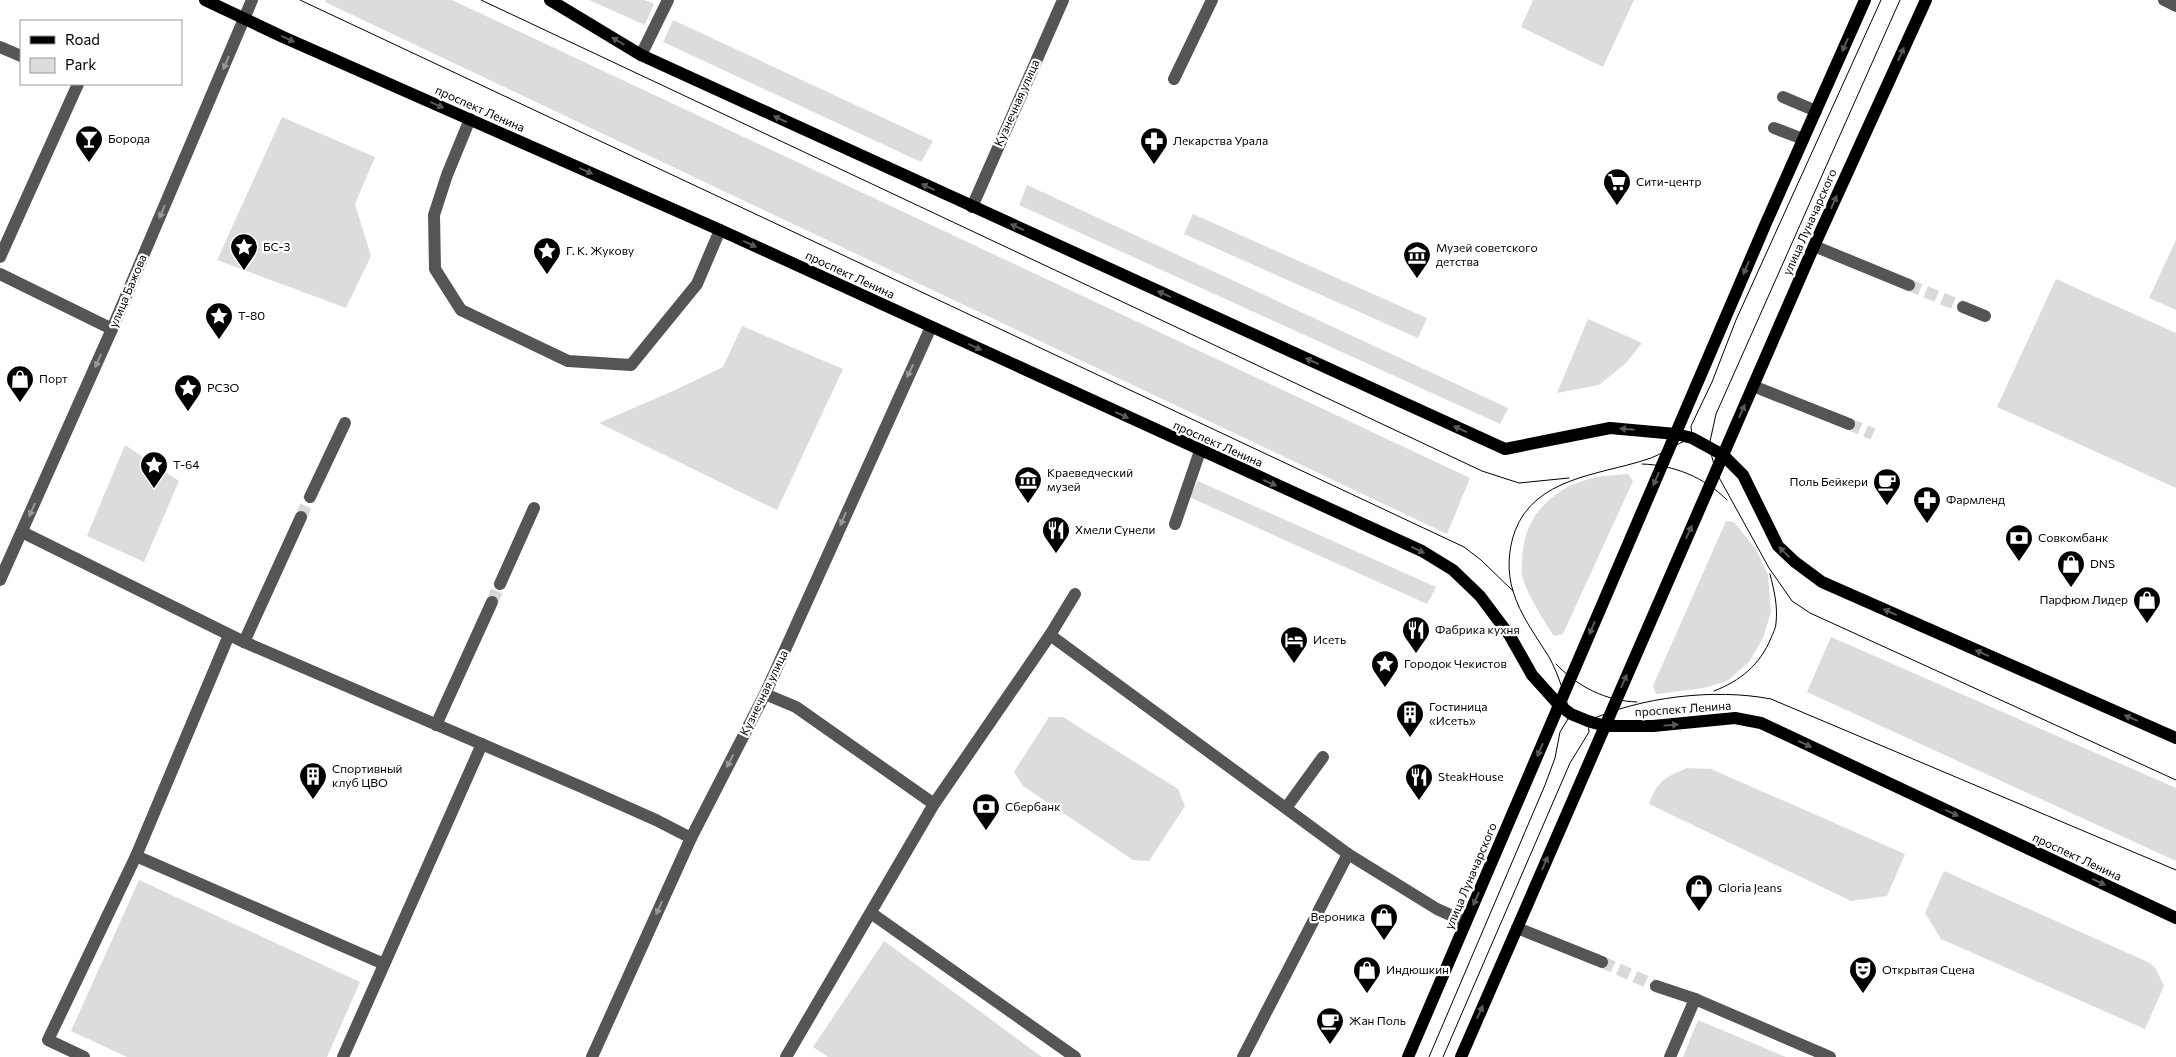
<svg xmlns="http://www.w3.org/2000/svg" width="2176" height="1057" viewBox="0 0 2176 1057" font-family="Commissioner,sans-serif">
  <rect width="100%" height="100%" fill="#fff"/>
  <!-- green -->
  <g fill="#dcdcdc">
    <path d="M326,0H452L1470,478L1447,534L325,2Z"/>
    <path d="M589,0H645L654,4L645,25Z"/>
    <path d="M1533,0H1634L1603,67L1521,27Z"/>
    <path d="M673,20L933,141L921,162L663,42Z"/>
    <path d="M282,117L375,157L355,204L371,256L346,308L217,260Z"/>
    <path d="M1027,185L1508,408L1500,424L1019,205Z"/>
    <path d="M1193,214L1427,318L1418,338L1184,234Z"/>
    <path d="M2176,240V310L2149,298Z"/>
    <path d="M2056,279L2176,333V488L1997,407Z"/>
    <path d="M1588,319L1642,343L1626,363L1599,385L1557,393Z"/>
    <path d="M742,326L843,369L777,510L599,423L673,391L723,367Z"/>
    <path d="M125,445L179,481L144,562L87,536Z"/>
    <path d="M1628,474L1633,481L1563,634L1554,636C1545,623 1525,591 1522,575C1521,571 1522,565 1522,560C1523,515 1554,486 1597,477C1607,475 1618,475 1628,474Z"/>
    <path d="M1198,481L1436,587L1427,604L1189,497Z"/>
    <path d="M1726,521L1734,522L1756,549L1768,575L1771,612L1763,638L1749,662L1727,681L1704,688L1656,694L1653,686Z"/>
    <path d="M1831,637L2176,788V861L1807,692Z"/>
    <path d="M1049,717H1063L1178,789L1185,806L1149,861L1133,860L1023,786L1014,772Z"/>
    <path d="M1687,768L1711,769L1905,854L1887,896L1851,901L1649,804C1657,781 1665,777 1687,768Z"/>
    <path d="M1944,871L2150,963L2156,969L2164,986L2145,1029L1941,939L1925,913Z"/>
    <path d="M139,880L360,982L327,1057H127L71,1031Z"/>
    <path d="M884,941L1042,1057H828L813,1047Z"/>
    <path d="M1698,1020L1786,1057H1683Z"/>
  </g>
  <g fill="none" stroke-linecap="round" stroke-linejoin="round">
    <!-- minor-tunnel -->
    <g stroke="#d9d9d9" stroke-width="12" stroke-dasharray="12 6" stroke-linecap="butt">
      <path d="M1909,285L1963,307"/>
      <path d="M1849,424L1873,434"/>
      <path d="M301,517L310,497"/>
      <path d="M492,602L500,584"/>
      <path d="M1602,962L1656,986"/>
    </g>
    <!-- minor -->
    <g stroke="#555" stroke-width="12">
      <path d="M2164,0L2176,6"/>
      <path d="M0,47L21,56"/>
      <path d="M641,55L668,0"/>
      <path d="M1174,79L1212,0"/>
      <path d="M1783,97L1816,111"/>
      <path d="M470,119L447,175L434,215L435,269L461,310L568,361L631,365L697,284L720,230"/>
      <path d="M1774,128L1803,139"/>
      <path d="M972,207L1063,0"/>
      <path d="M1814,246L1909,285"/>
      <path d="M0,257L78,84"/>
      <path d="M0,274L112,329"/>
      <path d="M1963,307L1985,316"/>
      <path d="M1753,386L1849,424"/>
      <path d="M310,497L345,423"/>
      <path d="M1175,524L1200,451"/>
      <path d="M22,532L244,642L584,788L656,820L691,838"/>
      <path d="M0,580L112,329L252,0"/>
      <path d="M500,584L534,508"/>
      <path d="M1050,635L1348,854L1437,909L1466,922"/>
      <path d="M244,642L301,517"/>
      <path d="M765,694L796,707L934,804"/>
      <path d="M436,725L492,602"/>
      <path d="M1286,808L1323,757"/>
      <path d="M136,856L384,964"/>
      <path d="M871,913L1075,1057"/>
      <path d="M1517,928L1602,962"/>
      <path d="M1656,986L1695,999L1830,1057"/>
      <path d="M84,1057L48,1040L136,856L229,635"/>
      <path d="M343,1057L482,744"/>
      <path d="M592,1057L691,838L765,694L931,327"/>
      <path d="M786,1057L934,804L1050,635L1075,594"/>
      <path d="M1243,1057L1348,854"/>
      <path d="M1670,1057L1695,999"/>
    </g>
    <!-- major -->
    <g stroke="#000" stroke-width="12">
      <path d="M205,0L283,37L720,230L1422,551L1453,570L1480,596L1510,636L1532,675L1559,705L1571,714L1588,721L1605,726H1653L1735,718L1761,723L2176,918"/>
      <path d="M550,0L641,55L1505,449L1610,428L1676,434L1692,438L1723,455L1743,475L1778,546L1795,562L1822,582L2176,738"/>
      <path d="M1408,1057L1766,223L1865,0"/>
      <path d="M1461,1057L1814,246L1926,0"/>
    </g>
    <!-- tram -->
    <g stroke="#000" stroke-width="1">
      <path d="M300,0L1464,547L1481,560L1513,591"/>
      <path d="M481,0L1482,471L1519,483L1569,478"/>
      <path d="M1900,0L1716,414L1709,446L1716,472L1769,568L1792,601L1810,613L2176,780"/>
      <path d="M1642,464C1674,465 1704,477 1727,500"/>
      <path d="M1556,664C1578,687 1606,701 1637,702"/>
      <path d="M1714,691C1740,681 1760,665 1771,638C1773,633 1776,628 1776,623C1778,606 1774,590 1770,574"/>
      <path d="M1429,1057L1545,785L1555,758L1560,732L1571,714C1564,695 1559,675 1549,657C1536,636 1520,615 1513,591C1507,572 1508,550 1515,531C1535,478 1598,475 1645,460C1662,455 1675,444 1692,438L1691,426L1712,382L1736,320L1881,0"/>
      <path d="M1443,1057L1570,763L1589,732L1588,721C1640,697 1714,688 1771,699L2176,870"/>
    </g>
  </g>
  <!-- one-way arrows -->
  <defs><path id="oneway-solid" d="M-6-.8H1V-3.2L6.5 0L1 3.2V.8H-6Z" transform="scale(1.25)"/></defs>
  <g fill="#595959">
    <use href="#oneway-solid" transform="translate(288 39) rotate(24)"/>
    <use href="#oneway-solid" transform="translate(618 41) rotate(-149)"/>
    <use href="#oneway-solid" transform="translate(1845 45) rotate(114)"/>
    <use href="#oneway-solid" transform="translate(1901 54) rotate(-66)"/>
    <use href="#oneway-solid" transform="translate(437 105) rotate(24)"/>
    <use href="#oneway-solid" transform="translate(780 119) rotate(-155)"/>
    <use href="#oneway-solid" transform="translate(586 171) rotate(24)"/>
    <use href="#oneway-solid" transform="translate(928 187) rotate(-155)"/>
    <use href="#oneway-solid" transform="translate(1834 202) rotate(-66)"/>
    <use href="#oneway-solid" transform="translate(1017 227) rotate(-156)"/>
    <use href="#oneway-solid" transform="translate(750 244) rotate(25)"/>
    <use href="#oneway-solid" transform="translate(1746 268) rotate(113)"/>
    <use href="#oneway-solid" transform="translate(1164 294) rotate(-156)"/>
    <use href="#oneway-solid" transform="translate(975 347) rotate(25)"/>
    <use href="#oneway-solid" transform="translate(1312 361) rotate(-156)"/>
    <use href="#oneway-solid" transform="translate(1742 411) rotate(-66)"/>
    <use href="#oneway-solid" transform="translate(1122 415) rotate(25)"/>
    <use href="#oneway-solid" transform="translate(1460 429) rotate(-156)"/>
    <use href="#oneway-solid" transform="translate(1627 429) rotate(-175)"/>
    <use href="#oneway-solid" transform="translate(1656 479) rotate(113)"/>
    <use href="#oneway-solid" transform="translate(1270 483) rotate(24)"/>
    <use href="#oneway-solid" transform="translate(1689 532) rotate(-66)"/>
    <use href="#oneway-solid" transform="translate(1418 550) rotate(26)"/>
    <use href="#oneway-solid" transform="translate(1784 552) rotate(-136)"/>
    <use href="#oneway-solid" transform="translate(1890 612) rotate(-156)"/>
    <use href="#oneway-solid" transform="translate(1592 628) rotate(113)"/>
    <use href="#oneway-solid" transform="translate(1982 653) rotate(-156)"/>
    <use href="#oneway-solid" transform="translate(1624 681) rotate(-66)"/>
    <use href="#oneway-solid" transform="translate(2131 718) rotate(-157)"/>
    <use href="#oneway-solid" transform="translate(1671 725) rotate(-5)"/>
    <use href="#oneway-solid" transform="translate(1805 744) rotate(25)"/>
    <use href="#oneway-solid" transform="translate(1540 750) rotate(113)"/>
    <use href="#oneway-solid" transform="translate(1952 813) rotate(25)"/>
    <use href="#oneway-solid" transform="translate(1545 863) rotate(-66)"/>
    <use href="#oneway-solid" transform="translate(2099 882) rotate(25)"/>
    <use href="#oneway-solid" transform="translate(1476 899) rotate(113)"/>
    <use href="#oneway-solid" transform="translate(1480 1012) rotate(-66)"/>
  </g>
  <g fill="#999">
    <use href="#oneway-solid" transform="translate(226 63) rotate(113)"/>
    <use href="#oneway-solid" transform="translate(162 212) rotate(113)"/>
    <use href="#oneway-solid" transform="translate(98 361) rotate(114)"/>
    <use href="#oneway-solid" transform="translate(910 371) rotate(115)"/>
    <use href="#oneway-solid" transform="translate(32 510) rotate(114)"/>
    <use href="#oneway-solid" transform="translate(843 519) rotate(114)"/>
    <use href="#oneway-solid" transform="translate(730 761) rotate(117)"/>
    <use href="#oneway-solid" transform="translate(659 908) rotate(114)"/>
  </g>
  <!-- icons -->
  <defs>
    <g id="bar-pin" transform="scale(1.4375)"><path d="M0 17L-7.5 6A9.5 9.5 0 1 1 7.5 6Z" fill="#000" stroke="#fff"/><path d="M-6-5H6L.8 .8V4.5H3.5V6h-7V4.5H-.8V.8Z" fill="#fff"/></g>
    <g id="pharmacy-pin" transform="scale(1.4375)"><path d="M0 17L-7.5 6A9.5 9.5 0 1 1 7.5 6Z" fill="#000" stroke="#fff"/><path d="M-2-6h4v4h4v4h-4v4h-4v-4h-4v-4h4Z" fill="#fff"/></g>
    <g id="supermarket-pin" transform="scale(1.4375)"><path d="M0 17L-7.5 6A9.5 9.5 0 1 1 7.5 6Z" fill="#000" stroke="#fff"/><path d="M-6-5.5h2.5l.6 2H6L4.5 2H-2.5L-4.4-4H-6ZM-1.5 3.2a1.3 1.3 0 1 0 .1 0ZM3 3.2a1.3 1.3 0 1 0 .1 0Z" fill="#fff"/></g>
    <g id="sight-pin" transform="scale(1.4375)"><path d="M0 17L-7.5 6A9.5 9.5 0 1 1 7.5 6Z" fill="#000" stroke="#fff"/><path d="M0-6L1.8-2.2L6-1.7L2.9 1.2L3.7 5.4L0 3.3L-3.7 5.4L-2.9 1.2L-6-1.7L-1.8-2.2Z" fill="#fff"/></g>
    <g id="museum-pin" transform="scale(1.4375)"><path d="M0 17L-7.5 6A9.5 9.5 0 1 1 7.5 6Z" fill="#000" stroke="#fff"/><path d="M0-6L6-3V-2H-6V-3ZM-5-1h2V3h-2ZM-1-1h2V3h-2ZM3-1h2V3H3ZM-6 4H6V6H-6Z" fill="#fff"/></g>
    <g id="shop-pin" transform="scale(1.4375)"><path d="M0 17L-7.5 6A9.5 9.5 0 1 1 7.5 6Z" fill="#000" stroke="#fff"/><path d="M-5-2.5h2.3a2.7 3.5 0 0 1 5.4 0H5L5.5 6h-11ZM-1.5-2.5h3a1.5 2.3 0 0 0-3 0Z" fill="#fff"/></g>
    <g id="cafe-pin" transform="scale(1.4375)"><path d="M0 17L-7.5 6A9.5 9.5 0 1 1 7.5 6Z" fill="#000" stroke="#fff"/><path d="M-5.5-4.5H6V0H3Q3 3.5 0 3.5H-2.5Q-5.5 3.5-5.5 0ZM3-3.2v2h1.7v-2ZM-6 4.5H4V6H-6Z" fill="#fff"/></g>
    <g id="restaurant-pin" transform="scale(1.4375)"><path d="M0 17L-7.5 6A9.5 9.5 0 1 1 7.5 6Z" fill="#000" stroke="#fff"/><path d="M-5-6h1v4h1v-4h1v4h1v-4h1v5L-1.5 .5V6h-2V.5L-5-1ZM5-6V6H3V1.5H1.5Q1.5-4 5-6Z" fill="#fff"/></g>
    <g id="bank-pin" transform="scale(1.4375)"><path d="M0 17L-7.5 6A9.5 9.5 0 1 1 7.5 6Z" fill="#000" stroke="#fff"/><path d="M-6-4H6V4H-6ZM0-2.3a2.3 2.3 0 1 0 0 4.6a2.3 2.3 0 1 0 0-4.6Z" fill="#fff"/></g>
    <g id="hotel-pin" transform="scale(1.4375)"><path d="M0 17L-7.5 6A9.5 9.5 0 1 1 7.5 6Z" fill="#000" stroke="#fff"/><path d="M-6-4.5h1.5V1H6V5H4.5V3h-9V5H-6ZM-4 0a1.8 1.8 0 1 1 3.6 0ZM.5 0V-2.5h3Q6-2.5 6 0Z" fill="#fff"/></g>
    <g id="building-pin" transform="scale(1.4375)"><path d="M0 17L-7.5 6A9.5 9.5 0 1 1 7.5 6Z" fill="#000" stroke="#fff"/><path d="M-4-6H4V6H1V3H-1V6H-4ZM-2.5-4.3h1.7v1.8h-1.7ZM.8-4.3h1.7v1.8H.8ZM-2.5-1h1.7V.8h-1.7ZM.8-1h1.7V.8H.8Z" fill="#fff"/></g>
    <g id="theatre-pin" transform="scale(1.4375)"><path d="M0 17L-7.5 6A9.5 9.5 0 1 1 7.5 6Z" fill="#000" stroke="#fff"/><path d="M-5-5.5Q0-4 5-5.5V0Q5 5 0 6Q-5 5-5 0ZM-3.3-2.5H-1v1.5H-3.3ZM1-2.5H3.3v1.5H1ZM-2.8 1Q0 5.5 2.8 1Z" fill="#fff"/></g>
  </defs>
  <g fill-rule="evenodd">
    <use href="#bar-pin" x="89" y="139"/>
    <use href="#pharmacy-pin" x="1154" y="141"/>
    <use href="#supermarket-pin" x="1617" y="182"/>
    <use href="#sight-pin" x="244" y="247"/>
    <use href="#sight-pin" x="547" y="251"/>
    <use href="#museum-pin" x="1417" y="255"/>
    <use href="#sight-pin" x="219" y="316"/>
    <use href="#shop-pin" x="20" y="379"/>
    <use href="#sight-pin" x="188" y="388"/>
    <use href="#sight-pin" x="154" y="465"/>
    <use href="#museum-pin" x="1028" y="480"/>
    <use href="#cafe-pin" x="1887" y="482"/>
    <use href="#pharmacy-pin" x="1927" y="500"/>
    <use href="#restaurant-pin" x="1056" y="530"/>
    <use href="#bank-pin" x="2019" y="538"/>
    <use href="#shop-pin" x="2071" y="564"/>
    <use href="#shop-pin" x="2147" y="600"/>
    <use href="#restaurant-pin" x="1416" y="630"/>
    <use href="#hotel-pin" x="1294" y="640"/>
    <use href="#sight-pin" x="1385" y="664"/>
    <use href="#building-pin" x="1410" y="714"/>
    <use href="#building-pin" x="313" y="776"/>
    <use href="#restaurant-pin" x="1419" y="777"/>
    <use href="#bank-pin" x="986" y="807"/>
    <use href="#shop-pin" x="1699" y="888"/>
    <use href="#shop-pin" x="1384" y="917"/>
    <use href="#shop-pin" x="1367" y="970"/>
    <use href="#theatre-pin" x="1863" y="970"/>
    <use href="#cafe-pin" x="1330" y="1021"/>
  </g>
  <g text-anchor="middle" stroke-width="4.5" stroke-linejoin="round" paint-order="stroke">
    <!-- street labels -->
    <g font-size="12" fill="#000" stroke="#fff">
      <text transform="translate(1017 103) rotate(-66)" y="4">Кузнечная улица</text>
      <text transform="translate(480 109) rotate(24)" y="4">проспект Ленина</text>
      <text transform="translate(1810 222) rotate(-66)" y="4">улица Луначарского</text>
      <text transform="translate(850 275) rotate(25)" y="4">проспект Ленина</text>
      <text transform="translate(128 291) rotate(-67)" y="4">улица Бажова</text>
      <text transform="translate(1218 444) rotate(24)" y="4">проспект Ленина</text>
      <text transform="translate(764 693) rotate(-64)" y="4">Кузнечная улица</text>
      <text transform="translate(1683 709) rotate(-4)" y="4">проспект Ленина</text>
      <text transform="translate(2077 857) rotate(25)" y="4">проспект Ленина</text>
      <text transform="translate(1471 876) rotate(-67)" y="4">улица Луначарского</text>
    </g>
    <!-- poi labels -->
    <g font-size="12" fill="#000" stroke="#fff" text-anchor="start">
      <text x="108" y="143">Борода</text>
      <text x="1173" y="145">Лекарства Урала</text>
      <text x="1636" y="186">Сити-центр</text>
      <text x="263" y="251">БС-3</text>
      <text x="1436" y="252">Музей советского<tspan x="1436" dy="14">детства</tspan></text>
      <text x="566" y="255">Г. К. Жукову</text>
      <text x="238" y="320">Т-80</text>
      <text x="39" y="383">Порт</text>
      <text x="207" y="392">РСЗО</text>
      <text x="173" y="469">Т-64</text>
      <text x="1047" y="477">Краеведческий<tspan x="1047" dy="14">музей</tspan></text>
      <text x="1868" y="486" text-anchor="end">Поль Бейкери</text>
      <text x="1946" y="504">Фармленд</text>
      <text x="1075" y="534">Хмели Сунели</text>
      <text x="2038" y="542">Совкомбанк</text>
      <text x="2090" y="568">DNS</text>
      <text x="2128" y="604" text-anchor="end">Парфюм Лидер</text>
      <text x="1435" y="634">Фабрика кухня</text>
      <text x="1313" y="644">Исеть</text>
      <text x="1404" y="668">Городок Чекистов</text>
      <text x="1429" y="711">Гостиница<tspan x="1429" dy="14">«Исеть»</tspan></text>
      <text x="332" y="773">Спортивный<tspan x="332" dy="14">клуб ЦВО</tspan></text>
      <text x="1438" y="781">SteakHouse</text>
      <text x="1005" y="811">Сбербанк</text>
      <text x="1718" y="892">Gloria Jeans</text>
      <text x="1365" y="921" text-anchor="end">Вероника</text>
      <text x="1386" y="974">Индюшкин</text>
      <text x="1882" y="974">Открытая Сцена</text>
      <text x="1349" y="1025">Жан Поль</text>
    </g>
  </g>
  <!-- legend -->
  <rect x="20" y="20" width="162" height="65" fill="#ffffff" stroke="#999999"/>
  <rect x="30" y="36" width="25" height="8" fill="#000000" stroke="#999999"/>
  <text x="65" y="45" font-size="15" fill="#000000">Road</text>
  <rect x="30" y="58" width="25" height="15" fill="#dcdcdc" stroke="#999999"/>
  <text x="65" y="70" font-size="15" fill="#000000">Park</text>
</svg>
